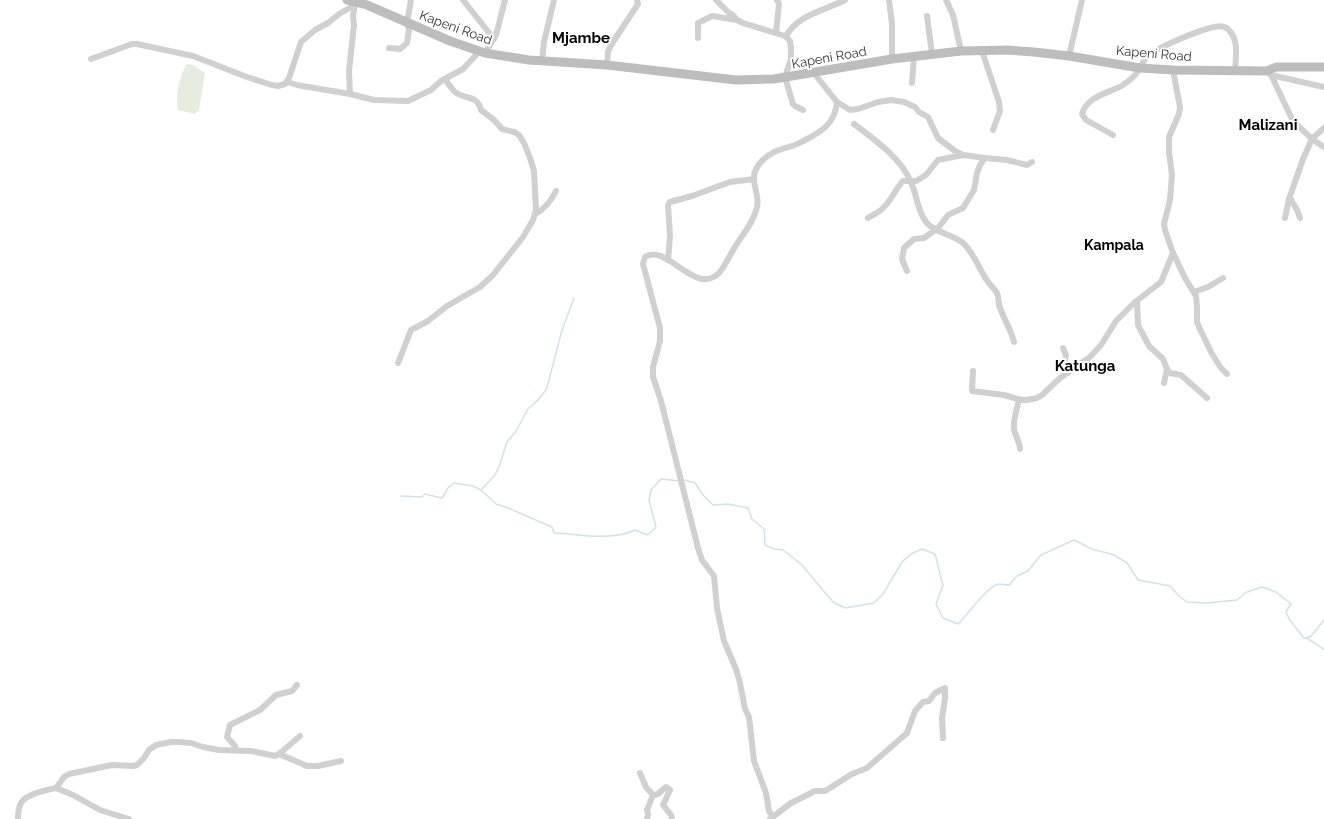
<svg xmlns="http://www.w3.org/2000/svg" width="1324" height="819" viewBox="0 0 1324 819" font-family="Raleway,sans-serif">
  <rect width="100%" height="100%" fill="#fff"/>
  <!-- green -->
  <path fill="#e6ecdf" d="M187,64L193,65L205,73L199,110L195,114L178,110C175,95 179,77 187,64Z"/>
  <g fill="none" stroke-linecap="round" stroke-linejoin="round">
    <!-- stream -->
    <g stroke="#cfe2ee" stroke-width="1.5">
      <path d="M684,480L695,483L703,495L713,505L728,504L748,508L752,519L764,529L765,545L774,549L783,550L801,564L833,602L845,608L874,603L883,594L902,562L911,554L922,549L935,554L943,585L936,604L943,618L958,624C967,616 988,585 999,584C1002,584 1006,585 1009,585L1017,576L1028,571L1041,555L1074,540L1092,549L1114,555L1127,563L1138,580L1170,586L1179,596L1187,602L1207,603L1237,600L1247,592L1262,587L1276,592L1291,604L1286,612L1289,619L1304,638H1306"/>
      <path d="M481,490L496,504L508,508L552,527L554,533C560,533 565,534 570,534C591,537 616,539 635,530L648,535L656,527L649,500L651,490L661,479L680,481"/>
      <path d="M401,496L422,497L425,494L442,498L448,488L454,483L473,486L481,490L495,475L499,467L507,442L516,431L528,409L538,400L546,390L549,380L562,330L574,298"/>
      <path d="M1324,620L1311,636L1306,638L1315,643L1324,650"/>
    </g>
    <!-- minor -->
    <g stroke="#d0d0d0" stroke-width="6">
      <path d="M463,0L494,39"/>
      <path d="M716,0L729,13L733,15L737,20L743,23L785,36L790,41L791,48V59L785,77L793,104L795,106L803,110"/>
      <path d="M889,0L892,24V59"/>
      <path d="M946,0L953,15L961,51"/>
      <path d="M927,16L932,54"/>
      <path d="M776,33L779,4L777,0"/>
      <path d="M786,36C798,15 823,11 845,0"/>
      <path d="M698,38V23L712,16L737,20"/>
      <path d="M389,48L400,49L407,43L409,30L407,22L411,0"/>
      <path d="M982,51L999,102L1000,111L993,130"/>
      <path d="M485,53L496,35L505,0"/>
      <path d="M1069,56L1082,0"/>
      <path d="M91,59L132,44H137L193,56L247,77L272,85L278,86L285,84L289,78L301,42L315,30L328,23L339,14L355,5"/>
      <path d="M542,61L544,42L554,0"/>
      <path d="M607,65L608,51L613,42L638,4L637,0"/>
      <path d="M1173,70L1180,107L1179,114L1169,137V152L1172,175L1170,200L1164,224L1165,230L1173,253L1185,278L1196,296L1197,307V322L1199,327L1212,354L1221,368L1227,374"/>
      <path d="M1267,71L1271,75L1293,121L1312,139L1324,147"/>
      <path d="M1271,75L1324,87"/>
      <path d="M287,82L297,85L350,94L374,100L408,101L431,90L441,81L463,69L480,51"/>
      <path d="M912,83L914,56"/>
      <path d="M350,94L349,71L354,25L353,16L355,4"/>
      <path d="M837,102L850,110L858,109L878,102L891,100L904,102L915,107L919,112L928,117L938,138L955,151L963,155"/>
      <path d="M854,124C875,140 900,157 911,182C917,195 917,210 926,222C935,233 952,234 963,243C974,253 978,267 986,279C989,284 994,288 997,293C999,297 998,301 999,305C1003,318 1011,329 1014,342"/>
      <path d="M1113,135L1086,120L1082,114C1087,96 1109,93 1123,85C1129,81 1137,74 1140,68C1143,63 1144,59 1149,55C1161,46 1199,30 1214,27C1218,26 1224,26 1228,29C1239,39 1236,57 1235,70"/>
      <path d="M1290,198L1297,210L1300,218"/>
      <path d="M535,214C545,209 551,201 556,191"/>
      <path d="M868,218C872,215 878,213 882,209C891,202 895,189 903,181H916L926,175L938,160L963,155L985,158L1007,160L1027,165L1032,162"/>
      <path d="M1285,218L1289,199L1303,159L1312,139L1324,128"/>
      <path d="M668,260L670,236L668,205L670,202L692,196L730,182L754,179"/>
      <path d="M907,271L902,259L904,248L914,239L924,238L939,227L948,215L963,208L974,190L977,173L980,165L985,158"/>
      <path d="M1194,292L1208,287L1223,278"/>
      <path d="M1137,301L1138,325L1149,346L1163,359L1167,369L1164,383"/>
      <path d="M1063,348L1066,355L1064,365L1068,373"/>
      <path d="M398,363L411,330L428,321L447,306L480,287L493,275L523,237L533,220L536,210L534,171L530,158L524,143L519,135L514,132L502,129L494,120L481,110C477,94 465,100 455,92C451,88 448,83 445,79"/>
      <path d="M1167,369L1170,373L1181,375L1207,398"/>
      <path d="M973,371L972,391L1004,395L1021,400H1027L1037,398L1042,395L1060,378L1090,357L1101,345L1116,321L1134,303L1161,282L1173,253"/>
      <path d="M1019,399C1017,409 1013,420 1014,429C1015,436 1020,442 1020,449"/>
      <path d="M236,750L235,746L227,737L230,725L260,710L276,695L292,691L297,685"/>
      <path d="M279,754L307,766H318L341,761"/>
      <path d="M640,773L646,787L653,795L647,810L648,815L647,819"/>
      <path d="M56,788L73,795L100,810L129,819"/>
      <path d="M653,795L658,794L666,787L670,790L663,805L671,815L672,819"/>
      <path d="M773,817L769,811L766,793L754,761L749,717L745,709L740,683L736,669L724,641L717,608L714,576L702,560L698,548L661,401L653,377V367L660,341V328L643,264L645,257C666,242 695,297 719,273C726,265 729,256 735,247C742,235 754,222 757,207C761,192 746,180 760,163C770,152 778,150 792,146C796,145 801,142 805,140C823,131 835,123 837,102L813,72"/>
      <path d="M18,819C18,814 18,808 21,803C26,794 47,790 56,788L64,777L69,774L112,765L133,766L137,765L144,758L149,750L156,745L171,742H179L191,743L203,747L219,750L251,751L275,756L279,754L300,736"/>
      <path d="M770,819L791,803L815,791H825L852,774L867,768L907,733L915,711L923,702L929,701L935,693L945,688V698L942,718L943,738"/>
    </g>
    <!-- secondary -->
    <path stroke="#bdbdbd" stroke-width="9" d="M347,0L367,5L450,41L485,53L529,60L607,65L736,80L774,79L892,59L961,51L1007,50L1034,52L1069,56L1140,68L1173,70L1267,71L1276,67H1324"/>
  </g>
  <g text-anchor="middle" stroke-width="4" stroke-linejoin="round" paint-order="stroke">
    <!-- street labels -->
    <g font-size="13" fill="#333" stroke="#fff">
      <text transform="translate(456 27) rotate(20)" y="5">Kapeni Road</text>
      <text transform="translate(1154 53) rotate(5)" y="5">Kapeni Road</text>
      <text transform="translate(829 57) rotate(-10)" y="5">Kapeni Road</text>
    </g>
    <!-- neighbourhood labels -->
    <g font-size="14" font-weight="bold" fill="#000" stroke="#fff">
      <text x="1114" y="250">Kampala</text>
    </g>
    <!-- quarter labels -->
    <g font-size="15" font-weight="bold" fill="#000" stroke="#fff">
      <text x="581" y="43">Mjambe</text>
      <text x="1268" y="130">Malizani</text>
      <text x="1085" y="371">Katunga</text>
    </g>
  </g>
</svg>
